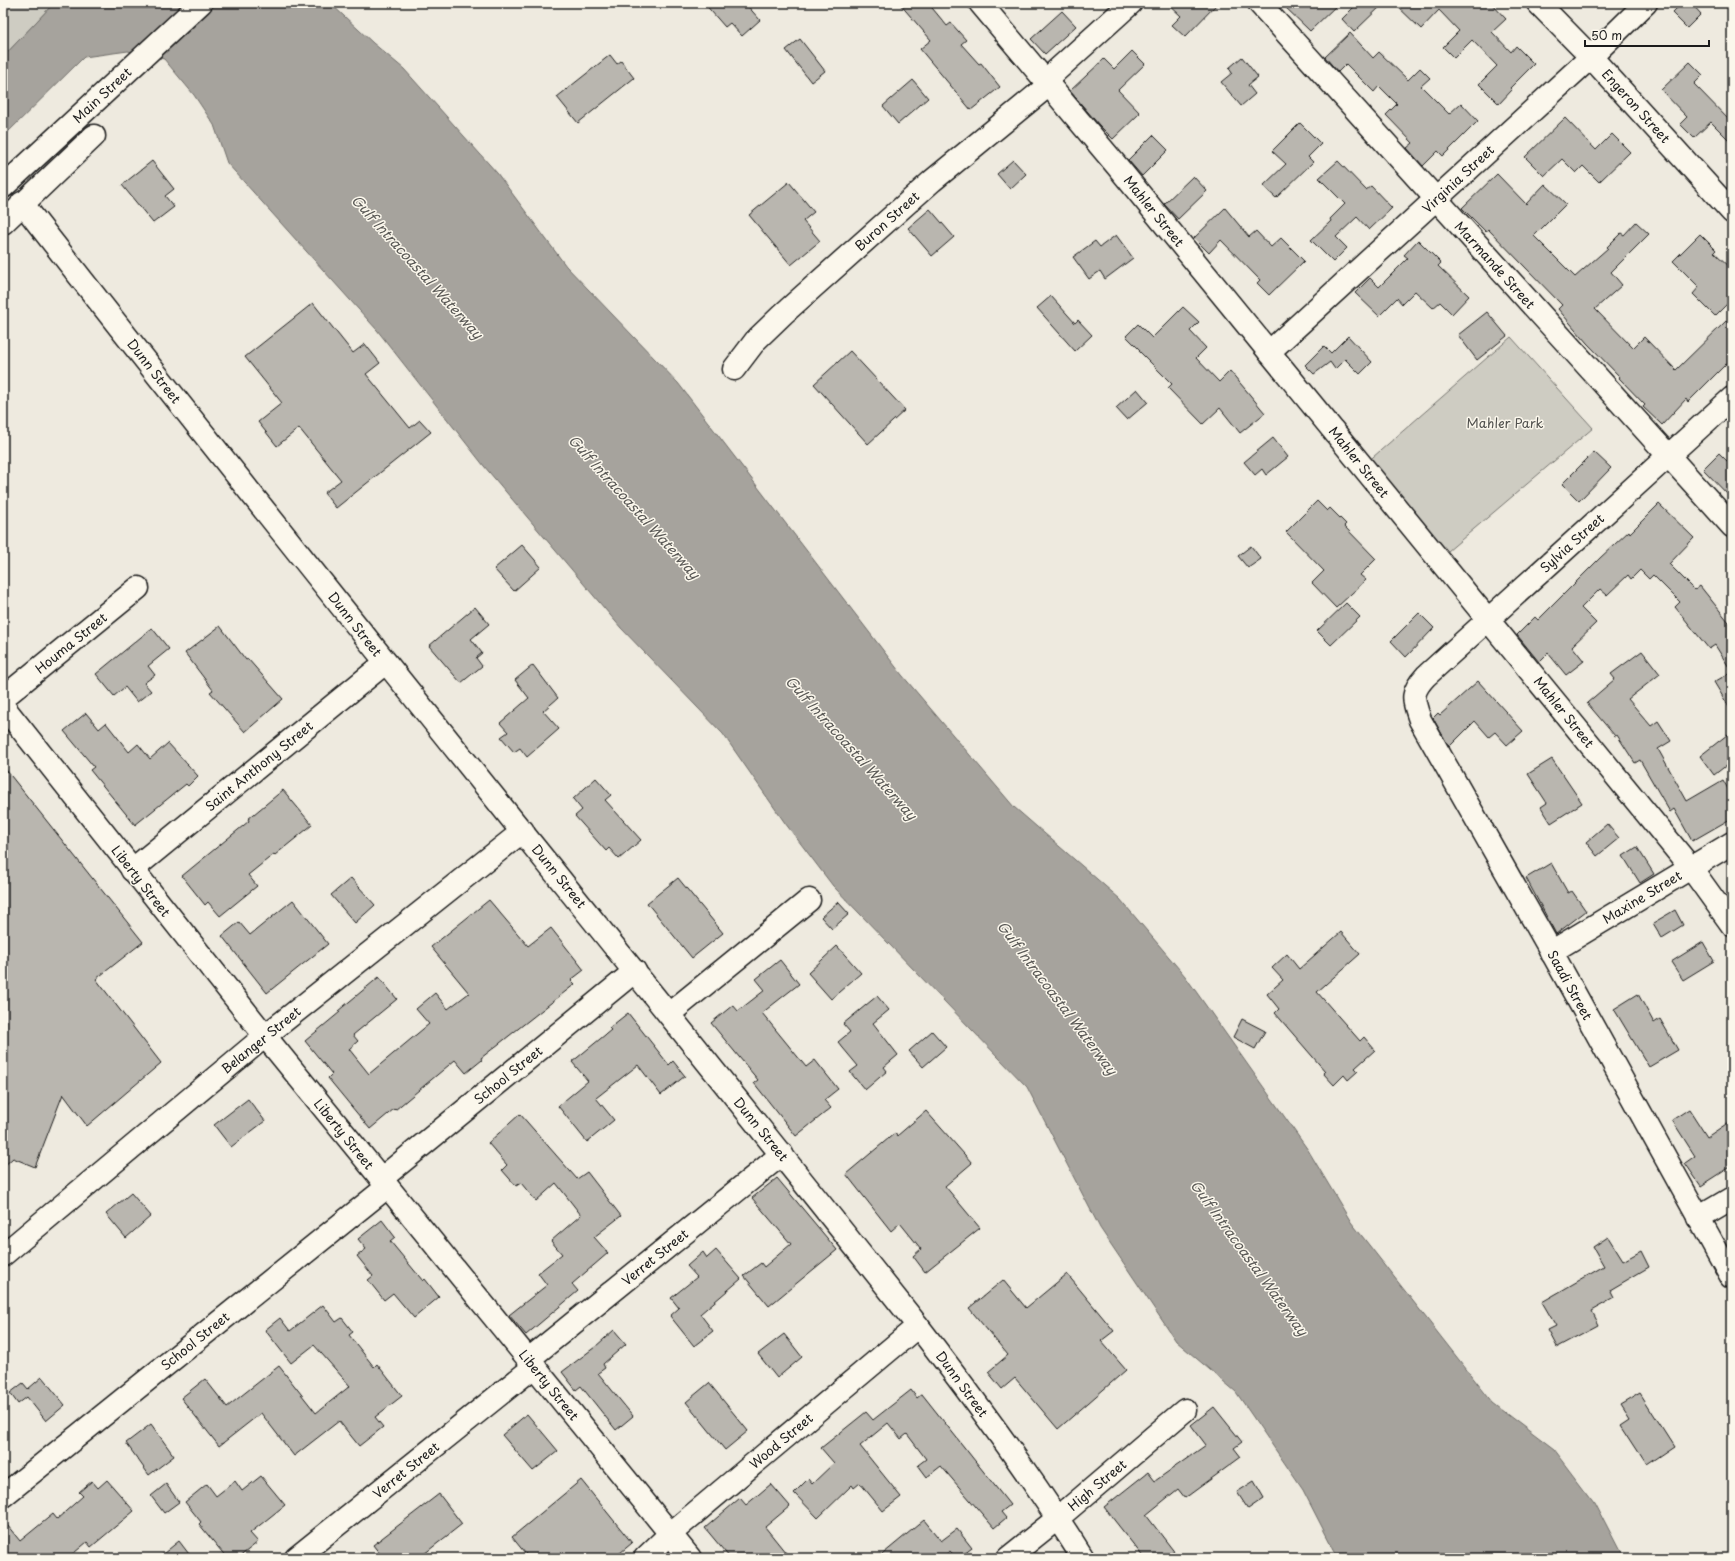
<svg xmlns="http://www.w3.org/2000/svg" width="1735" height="1561" viewBox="0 0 1735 1561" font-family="'Playpen Sans',sans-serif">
  <rect width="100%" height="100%" fill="#eeeadf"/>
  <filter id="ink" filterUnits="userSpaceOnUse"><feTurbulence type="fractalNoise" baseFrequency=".025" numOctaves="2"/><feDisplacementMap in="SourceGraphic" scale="8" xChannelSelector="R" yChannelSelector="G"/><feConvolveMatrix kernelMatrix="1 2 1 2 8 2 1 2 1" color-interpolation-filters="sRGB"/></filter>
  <g filter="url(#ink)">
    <!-- green -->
    <g fill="#ceccc2" stroke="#75746f">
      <path d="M3,3H54L3,57Z"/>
      <path d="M1511,337L1593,428L1441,557L1365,464Z"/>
    </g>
    <!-- water -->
    <path fill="#a6a39d" stroke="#6f6d69" d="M54,3H330L373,43L404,69L497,173L566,266L678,383L902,675L1014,807L1120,899L1185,976L1308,1150L1351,1222L1492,1402L1554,1449L1594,1502L1623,1558H1338L1303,1490L1236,1392L1176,1341L1100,1228L1027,1087L833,886L785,823L723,734L621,628L484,466L377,330L227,163L214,125L194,95L164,59L128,51L84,57L3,137V57Z"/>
    <!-- building -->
    <g fill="#b9b6af" stroke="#1c1c1c">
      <path d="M704,3H745L760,20L742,36L730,23L725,27Z"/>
      <path d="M899,3H928L947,26L951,23L966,40L961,44L979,64L981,63L1000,87L971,110L920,49L931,40Z"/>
      <path d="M1167,3H1218L1185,37L1172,25L1181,16Z"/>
      <path d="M1281,3H1339L1310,31Z"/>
      <path d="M1358,3H1384L1354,32L1342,19Z"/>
      <path d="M1394,3H1491L1506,19L1492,32L1511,52L1516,46L1534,64L1510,88L1512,90L1499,104L1479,84L1497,66L1472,40L1454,58L1443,47L1459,31L1439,10L1421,29Z"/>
      <path d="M1682,3H1691L1701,14L1687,28L1672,13Z"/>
      <path d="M1062,11L1076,26L1045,54L1031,39Z"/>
      <path d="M1350,33L1373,58L1379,52L1408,80L1420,68L1430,78L1421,86L1449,114L1461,103L1478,121L1443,156L1438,151L1423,166L1407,148L1413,143L1386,115L1397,104L1379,86L1374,92L1346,64L1338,72L1325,57Z"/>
      <path d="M800,39L825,71L811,82L786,50Z"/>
      <path d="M1132,51L1145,64L1118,90L1140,113L1113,139L1099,125L1070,91L1104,59L1114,69Z"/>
      <path d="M610,55L617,64L621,61L634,78L578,123L557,97Z"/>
      <path d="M1242,57L1258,77L1248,85L1255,94L1241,106L1221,82L1232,73L1229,68Z"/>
      <path d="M1690,62L1703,75L1694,84L1732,123V143L1711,122L1694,138L1680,124L1687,117L1661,90Z"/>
      <path d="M913,80L928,98L898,124L883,106Z"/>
      <path d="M1565,118L1596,150L1612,134L1630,152L1599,182L1583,166L1576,173L1562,159L1544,176L1525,157Z"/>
      <path d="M1300,123L1321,144L1308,157L1313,162L1276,198L1263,186L1286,164L1272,151Z"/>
      <path d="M1153,135L1168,150L1142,176L1128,160Z"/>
      <path d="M1013,160L1026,174L1010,189L997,174Z"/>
      <path d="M152,161L174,189L165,196L174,207L153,223L122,185Z"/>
      <path d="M1338,161L1366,190L1371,186L1392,208L1369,230L1357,217L1336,237L1347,248L1333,262L1311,240L1331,221L1330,219L1345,204L1319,178Z"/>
      <path d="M1497,174L1526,204L1545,184L1566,204L1534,236L1575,277L1608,248L1607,247L1621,233L1624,235L1636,222L1649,234L1611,272L1622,285L1595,309L1633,348L1644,337L1676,370L1726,321L1732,327V358L1688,402L1686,399L1662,425L1643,407L1645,405L1619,378L1620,377L1587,343L1558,309L1562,305L1488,229L1486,232L1462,208Z"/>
      <path d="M1193,176L1207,191L1178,219L1164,204Z"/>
      <path d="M789,182L814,212L803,221L820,241L791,265L749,215Z"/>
      <path d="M1225,208L1249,237L1256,231L1271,247L1281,238L1304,261L1269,295L1257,283L1260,280L1221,240L1209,253L1194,238Z"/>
      <path d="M930,209L954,237L932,256L908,228Z"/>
      <path d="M1700,234L1716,250L1714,252L1732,269V299L1715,316L1693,294L1699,287L1673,261Z"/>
      <path d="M1116,235L1133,258L1105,279L1100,271L1089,279L1073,257L1095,241L1100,247Z"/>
      <path d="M1418,240L1441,263L1438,266L1469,296L1452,314L1440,302L1433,308L1415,291L1402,304L1397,298L1379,316L1355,293L1370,278L1379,287L1408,258L1404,255Z"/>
      <path d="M1051,296L1075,323L1078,320L1092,335L1075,351L1037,308Z"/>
      <path d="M313,303L353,353L365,344L380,363L366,374L410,428L420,420L431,432L336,508L324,493L341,480L299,428L277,446L258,422L282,403L245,357Z"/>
      <path d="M1183,307L1199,322L1190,331L1206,348L1196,358L1219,382L1230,371L1265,413L1240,433L1220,408L1203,424L1168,388L1172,384L1139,351L1140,350L1126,336L1138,324L1152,338Z"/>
      <path d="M1487,312L1507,336L1477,360L1458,335Z"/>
      <path d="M1348,336L1372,362L1360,374L1345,359L1335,369L1330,362L1314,374L1305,365L1324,346L1331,353Z"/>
      <path d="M850,351L905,410L868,444L814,384Z"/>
      <path d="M1137,389L1148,402L1127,420L1116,408Z"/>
      <path d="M1273,438L1288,457L1266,475L1262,469L1255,475L1244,462Z"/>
      <path d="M1594,452L1611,468L1579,501L1562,484Z"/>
      <path d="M1719,453L1732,466V499L1703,469Z"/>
      <path d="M1317,501L1327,511L1330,508L1346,524L1344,526L1376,559L1360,575L1366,580L1336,608L1312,583L1324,571L1286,532Z"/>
      <path d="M1659,504L1694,538L1669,564L1695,590L1700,586L1732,626V672L1715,645L1709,649L1675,607L1680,602L1653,575L1649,579L1640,570L1631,579L1628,575L1607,595L1600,589L1581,608L1596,623L1572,646L1584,661L1566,675L1548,653L1539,662L1517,635L1535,617L1538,620L1600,558L1629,531L1630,533Z"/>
      <path d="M522,545L541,567L514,591L494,569Z"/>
      <path d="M1251,546L1261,559L1248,568L1238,556Z"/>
      <path d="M1346,603L1360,617L1331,645L1317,631Z"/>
      <path d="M475,607L489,624L471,639L482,653L476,658L482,666L461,683L429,646Z"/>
      <path d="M1419,613L1434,628L1406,657L1391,641Z"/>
      <path d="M220,626L246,660L248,659L283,699L245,732L210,692L213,690L185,653Z"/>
      <path d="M152,628L169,649L148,666L155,675L144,683L151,691L137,702L125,687L114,696L96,674Z"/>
      <path d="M1642,651L1660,674L1628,699L1651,726L1658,721L1671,741L1658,749L1687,801L1723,780L1732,796V818L1692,841L1674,809L1670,812L1640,760L1635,763L1617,735L1615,736L1587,703L1615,679L1611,674Z"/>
      <path d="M533,665L558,698L543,711L559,729L527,757L520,748L514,752L501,737L508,732L500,723L529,698L515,680Z"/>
      <path d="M1732,672V712L1714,682Z"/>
      <path d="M1478,681L1523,731L1507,745L1495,732L1489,737L1475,721L1449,747L1433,718L1438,713L1440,715Z"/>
      <path d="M86,713L99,729L106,723L129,752L138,744L150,759L168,743L198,776L188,786L186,784L135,825L90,770L94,767L64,731Z"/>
      <path d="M1732,731V761L1714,775L1700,756Z"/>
      <path d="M1552,759L1582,803L1551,823L1541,807L1547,803L1528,774Z"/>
      <path d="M3,766L143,942L96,979L161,1063L87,1126L63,1094L35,1167L13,1158L3,1167Z"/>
      <path d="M596,778L611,795L605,800L641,840L619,859L609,848L606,851L575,816L582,810L573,799Z"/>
      <path d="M283,790L312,825L275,855L274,854L248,875L257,886L220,916L208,902L205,905L182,876L249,821L248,819Z"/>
      <path d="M1607,824L1619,838L1597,856L1586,842Z"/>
      <path d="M1637,847L1654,874L1640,883L1623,856Z"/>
      <path d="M1551,863L1568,893L1572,891L1586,911L1556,934L1526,878Z"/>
      <path d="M351,878L375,905L355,923L331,895Z"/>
      <path d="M678,878L723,933L692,958L647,903Z"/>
      <path d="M293,900L328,944L267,993L222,936L239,922L250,935Z"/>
      <path d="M489,900L528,946L551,928L584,970L571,980L575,984L481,1058L482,1060L466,1073L455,1060L395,1110L394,1109L370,1129L328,1078L332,1074L305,1041L340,1012L338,1011L379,977L397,999L353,1035L358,1041L349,1049L369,1074L429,1024L416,1009L435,993L448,1009L469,993L431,947Z"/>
      <path d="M838,902L849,914L832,929L821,917Z"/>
      <path d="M1675,910L1683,925L1662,938L1653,923Z"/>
      <path d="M1341,932L1360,954L1317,992L1360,1041L1364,1037L1375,1050L1355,1068L1358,1071L1348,1080L1344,1075L1334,1085L1323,1073L1325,1071L1275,1013L1279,1009L1267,994L1283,980L1272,968L1287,954L1299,969Z"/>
      <path d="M1703,942L1714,961L1683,980L1671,962Z"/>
      <path d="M837,946L861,973L831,999L808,973Z"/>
      <path d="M780,960L799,984L762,1013L806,1067L815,1060L838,1089L824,1100L831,1108L796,1136L754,1083L758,1080L711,1023L733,1005L738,1011L765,990L756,979Z"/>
      <path d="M1638,994L1654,1023L1660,1019L1678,1050L1649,1067L1614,1009Z"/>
      <path d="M877,996L889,1010L873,1023L898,1055L884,1067L887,1071L865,1090L850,1072L858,1066L838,1042L850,1032L843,1024Z"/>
      <path d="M628,1013L669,1065L673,1061L685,1076L661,1095L638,1065L596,1098L614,1120L587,1142L558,1106L588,1081L572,1062L611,1030L609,1028Z"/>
      <path d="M1242,1019L1265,1031L1255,1049L1233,1037Z"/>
      <path d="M932,1031L946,1047L923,1067L909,1051Z"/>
      <path d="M248,1099L265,1121L231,1147L214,1125Z"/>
      <path d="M1689,1109L1707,1137L1732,1120V1166L1701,1186L1685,1163L1695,1156L1672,1120Z"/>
      <path d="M926,1111L972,1163L945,1186L980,1228L925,1272L913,1256L921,1249L900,1223L891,1231L846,1174L895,1133L897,1136Z"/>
      <path d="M520,1114L577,1179L587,1172L621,1216L594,1237L608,1253L572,1284L578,1291L526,1335L509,1315L547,1285L538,1273L562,1254L551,1241L581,1215L556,1183L536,1201L521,1183L516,1186L502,1170L507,1165L488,1143Z"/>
      <path d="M777,1178L837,1250L769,1306L744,1276L761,1263L764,1267L791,1244L752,1198Z"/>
      <path d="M131,1193L151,1216L126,1238L106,1214Z"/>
      <path d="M382,1220L395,1237L390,1241L423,1281L425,1279L439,1297L414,1318L393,1293L384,1300L368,1280L373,1276L357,1256L366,1249L358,1239Z"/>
      <path d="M1608,1237L1623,1261L1641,1251L1649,1267L1610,1290L1614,1298L1591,1311L1598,1325L1557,1347L1548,1330L1556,1326L1542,1302L1604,1266L1593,1247Z"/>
      <path d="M716,1250L741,1279L700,1314L713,1331L694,1346L670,1316L679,1308L671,1298L697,1277L687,1266L703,1252L707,1258Z"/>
      <path d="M1067,1274L1114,1331L1101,1341L1126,1370L1058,1429L1015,1378L1002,1389L988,1372L1008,1355L969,1308L1003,1280L1026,1308Z"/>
      <path d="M323,1305L336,1322L342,1318L353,1332L349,1335L374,1367L377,1364L402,1396L375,1417L383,1427L359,1446L339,1421L294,1456L261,1413L219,1446L181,1398L205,1379L227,1407L279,1366L316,1413L350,1386L314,1345L291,1363L265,1330L280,1318L290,1331Z"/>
      <path d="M614,1330L626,1344L603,1364L605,1368L598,1373L633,1416L616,1430L581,1386L576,1390L562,1372L595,1347Z"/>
      <path d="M784,1334L802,1357L777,1378L758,1354Z"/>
      <path d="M42,1377L65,1405L46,1421L27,1397L18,1404L10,1393L23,1383L28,1389Z"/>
      <path d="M709,1383L748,1431L725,1450L686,1402Z"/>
      <path d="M911,1390L917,1398L922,1394L1010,1505L1001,1512L1006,1518L994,1528L941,1466L927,1477L918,1465L926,1459L907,1434L901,1439L888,1423L860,1446L901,1497L883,1511L860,1483L854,1488L852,1485L818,1518L794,1493L808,1479L812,1484L834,1463L821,1448L866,1412L873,1420Z"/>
      <path d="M1640,1393L1674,1446L1646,1465L1620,1425L1629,1419L1620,1405Z"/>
      <path d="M1214,1407L1242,1442L1234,1448L1241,1457L1185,1498L1178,1489L1146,1515L1179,1558H1144L1104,1507L1148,1472L1155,1481L1206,1445L1191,1425Z"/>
      <path d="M527,1414L558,1451L533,1471L502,1435Z"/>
      <path d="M151,1424L174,1456L149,1475L126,1443Z"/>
      <path d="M261,1476L285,1505L250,1533L258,1542L238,1558H227L199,1524L201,1522L185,1502L207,1484L216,1496L235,1481L242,1491Z"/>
      <path d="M107,1480L134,1511L91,1547L87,1542L68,1558H3V1520L20,1541L53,1514L57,1519L83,1496L79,1492L92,1481L98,1488Z"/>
      <path d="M581,1480L632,1543L614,1558H529L512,1537Z"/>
      <path d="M1254,1481L1264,1498L1248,1509L1237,1492Z"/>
      <path d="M166,1484L179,1502L164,1513L151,1496Z"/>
      <path d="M771,1484L790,1506L765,1527L790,1558H730L705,1528L740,1498L746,1505Z"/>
      <path d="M439,1494L462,1524L419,1558H383L373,1545Z"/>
      <path d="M924,1520L941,1541L957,1529L972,1548L959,1558H956L950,1551L942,1558H878Z"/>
      <path d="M179,1541L192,1558H158Z"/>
    </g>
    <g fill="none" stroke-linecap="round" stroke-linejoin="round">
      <!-- minor casing -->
      <g stroke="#1c1c1c" stroke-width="25">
        <g id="minor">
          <path d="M980,3L1117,166L1691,868L1732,925"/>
          <path d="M1259,3L1732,526"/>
          <path d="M1538,3L1591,57L1732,212"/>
          <path d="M1046,80L1131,3"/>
          <path d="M22,203C317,581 620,951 918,1326C976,1401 1033,1478 1083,1558"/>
          <path d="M3,223L94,136"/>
          <path d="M1269,352L1591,57L1646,3"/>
          <path d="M734,369L756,340L783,314L932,181L1050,84"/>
          <path d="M1732,398L1426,676C1410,693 1413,699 1420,720L1555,958L1732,1278"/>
          <path d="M3,698L138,588"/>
          <path d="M3,706L265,1036L690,1558"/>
          <path d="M132,870L385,663"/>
          <path d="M1551,952L1732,843"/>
          <path d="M669,1014L809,900"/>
          <path d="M381,1179L635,971"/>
          <path d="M1698,1218L1732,1198"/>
          <path d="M3,1255L265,1036L523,831"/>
          <path d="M529,1359L782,1154"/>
          <path d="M3,1496L387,1187"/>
          <path d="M296,1558L535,1366"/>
          <path d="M645,1558L670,1534L918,1326"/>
          <path d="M1008,1558L1058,1518L1185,1410"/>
        </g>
      </g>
      <!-- major casing -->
      <g stroke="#1c1c1c" stroke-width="25">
        <path id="major" d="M3,187L201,3"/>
      </g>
      <!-- minor -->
      <use href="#minor" stroke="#fbf7ec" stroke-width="22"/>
      <!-- major -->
      <use href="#major" stroke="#fbf7ec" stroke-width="22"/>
    </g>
  </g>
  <g text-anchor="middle" stroke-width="3" stroke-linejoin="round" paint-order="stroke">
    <!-- street labels -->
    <g font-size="13" fill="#1c1c1c" stroke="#fbf7ec">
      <text transform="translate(102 95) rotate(-43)" y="5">Main Street</text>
      <text transform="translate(1636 106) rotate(48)" y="5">Engeron Street</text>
      <text transform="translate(1458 179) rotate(-43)" y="5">Virginia Street</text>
      <text transform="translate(1154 211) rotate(51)" y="5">Mahler Street</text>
      <text transform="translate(887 221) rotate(-42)" y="5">Buron Street</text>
      <text transform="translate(1495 265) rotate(48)" y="5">Marmande Street</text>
      <text transform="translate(154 371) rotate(52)" y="5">Dunn Street</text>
      <text transform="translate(1359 462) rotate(51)" y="5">Mahler Street</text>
      <text transform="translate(1572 543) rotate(-42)" y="5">Sylvia Street</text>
      <text transform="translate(355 624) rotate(52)" y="5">Dunn Street</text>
      <text transform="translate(71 643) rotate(-39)" y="5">Houma Street</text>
      <text transform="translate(1564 712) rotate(51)" y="5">Mahler Street</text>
      <text transform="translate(259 766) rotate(-39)" y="5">Saint Anthony Street</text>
      <text transform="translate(559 876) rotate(51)" y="5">Dunn Street</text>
      <text transform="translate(141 881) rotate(52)" y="5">Liberty Street</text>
      <text transform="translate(1642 897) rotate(-31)" y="5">Maxine Street</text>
      <text transform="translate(1570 985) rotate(61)" y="5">Saadi Street</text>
      <text transform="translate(261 1040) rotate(-39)" y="5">Belanger Street</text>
      <text transform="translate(508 1075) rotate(-39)" y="5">School Street</text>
      <text transform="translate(761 1129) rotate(51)" y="5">Dunn Street</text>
      <text transform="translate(344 1134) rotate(51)" y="5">Liberty Street</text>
      <text transform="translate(655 1257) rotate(-39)" y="5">Verret Street</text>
      <text transform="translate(195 1341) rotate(-39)" y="5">School Street</text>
      <text transform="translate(962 1384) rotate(54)" y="5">Dunn Street</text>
      <text transform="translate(549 1385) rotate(51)" y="5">Liberty Street</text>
      <text transform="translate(781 1441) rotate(-40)" y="5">Wood Street</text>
      <text transform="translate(406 1470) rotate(-39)" y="5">Verret Street</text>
      <text transform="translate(1097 1485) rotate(-40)" y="5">High Street</text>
    </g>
    <!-- park labels -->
    <g font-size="13" fill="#51514e" stroke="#fbf7ec">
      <text x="1505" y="428">Mahler Park</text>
    </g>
    <!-- water labels -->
    <g font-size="14" font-style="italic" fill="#5a5956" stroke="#fbf7ec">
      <text transform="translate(417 267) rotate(48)" y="5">Gulf Intracoastal Waterway</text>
      <text transform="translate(634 507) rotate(48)" y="5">Gulf Intracoastal Waterway</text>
      <text transform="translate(851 748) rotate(48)" y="5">Gulf Intracoastal Waterway</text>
      <text transform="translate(1057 998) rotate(53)" y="5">Gulf Intracoastal Waterway</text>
      <text transform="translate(1249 1258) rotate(54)" y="5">Gulf Intracoastal Waterway</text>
    </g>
  </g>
  <!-- margin -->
  <rect width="1735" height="1561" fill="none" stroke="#fbf7ec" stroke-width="16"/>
  <rect x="8" y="8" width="1719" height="1545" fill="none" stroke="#1c1c1c" stroke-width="1.5" filter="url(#ink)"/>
  <!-- scale -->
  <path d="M1585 40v6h124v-6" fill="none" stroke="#1c1c1c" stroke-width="2"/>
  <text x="1591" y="40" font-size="12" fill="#1c1c1c" stroke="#fbf7ec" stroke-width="3" paint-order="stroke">50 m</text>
</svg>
